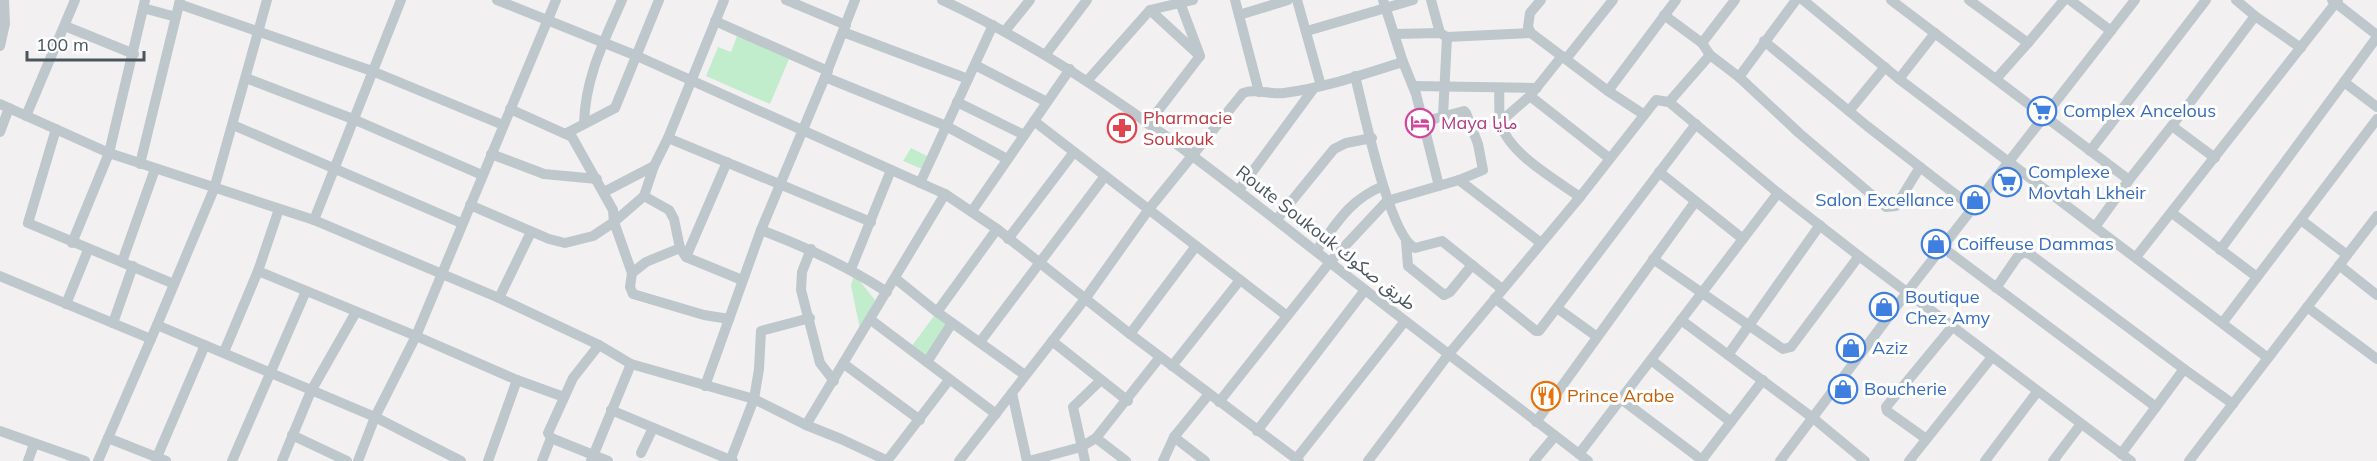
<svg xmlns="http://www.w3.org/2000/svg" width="2377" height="461" viewBox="0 0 2377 461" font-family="Mulish,'Noto Sans Arabic',sans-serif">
  <rect width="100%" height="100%" fill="#f3f0f1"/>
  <!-- green -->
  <g fill="#c2edcc">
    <path d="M737,36L789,59L770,104L706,76L718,47L731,52Z"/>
    <path d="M911,148L929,157L922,169L903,161Z"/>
    <path d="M854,274L875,300L860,329L851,286Z"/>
    <path d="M934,316L948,325L927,358L911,347Z"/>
  </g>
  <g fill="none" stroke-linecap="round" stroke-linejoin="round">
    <!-- minor -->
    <g stroke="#bdc7cc" stroke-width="10">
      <path d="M267,0L214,189L157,325L375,417L461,461"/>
      <path d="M497,0L637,56L945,194L997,229L1130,334L1299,461"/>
      <path d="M786,0L846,25"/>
      <path d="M942,0C1086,67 1208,167 1332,264C1417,331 1503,395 1588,461"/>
      <path d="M1179,0L1199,53"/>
      <path d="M1235,0L1259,92"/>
      <path d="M1297,0L1321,86"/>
      <path d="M1383,0L1403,62L1416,94L1439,186"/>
      <path d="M1431,0L1440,33"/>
      <path d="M1541,0L1530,13L1528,27L1531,33L1608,91L1643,114"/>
      <path d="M1803,0L1899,79L2268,358"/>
      <path d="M1891,0L2129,180L2192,100L2255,16L2301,48"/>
      <path d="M1969,0L2028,43L1996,79"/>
      <path d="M2070,0L2111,31"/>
      <path d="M2236,0L2255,16"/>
      <path d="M2332,0L2377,35"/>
      <path d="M179,4L372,71L503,125"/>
      <path d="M143,8L176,17"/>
      <path d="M1150,10L1200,56"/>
      <path d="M1239,15L1288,0"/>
      <path d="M1664,15L1702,43L1710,55"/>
      <path d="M715,21L828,71"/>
      <path d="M65,26L134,54"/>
      <path d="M1005,31L1030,0"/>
      <path d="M1307,31L1413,0"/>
      <path d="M843,32L968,79"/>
      <path d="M1394,34L1440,33L1447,37L1531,33"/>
      <path d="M2377,37L2344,82L2377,107"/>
      <path d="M1764,41L1867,126L1973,208"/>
      <path d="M1702,43L1735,0"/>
      <path d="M2028,43L2064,0"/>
      <path d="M0,46L5,24L4,0"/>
      <path d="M1046,54L1087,0"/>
      <path d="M1566,59L1613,0"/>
      <path d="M975,65L1047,102"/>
      <path d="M1355,76C1363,107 1389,236 1415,248L1442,241L1502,289"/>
      <path d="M825,77L946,126L1007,159"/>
      <path d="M1739,77L1799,133L1886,207L1896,206L1920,167"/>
      <path d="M246,78L353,119L482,175"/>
      <path d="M1899,79L1935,33"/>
      <path d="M1087,81L1150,10L1193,0"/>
      <path d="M1413,86L1537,88"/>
      <path d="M1499,88C1500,100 1498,114 1501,125C1510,154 1556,180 1580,197"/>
      <path d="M1608,91L1676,0"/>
      <path d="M1530,96L1609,158"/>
      <path d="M957,102L1024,135"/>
      <path d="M1669,102L1710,55L1739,77L1796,0"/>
      <path d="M0,104L109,153L314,220L499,298L599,345L631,364L754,399L806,425L945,194"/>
      <path d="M510,109L572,137L613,210L614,222L632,273"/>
      <path d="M1849,111L1885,67"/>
      <path d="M26,116L75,0"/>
      <path d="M1443,116L1447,37"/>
      <path d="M1034,121L1287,316"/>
      <path d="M1500,122L1530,96L1562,56"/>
      <path d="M584,124C585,78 604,41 622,0"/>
      <path d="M1148,124L1200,56"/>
      <path d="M233,125L461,223"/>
      <path d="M2172,126L2215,158"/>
      <path d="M56,129L28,223L174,284"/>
      <path d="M0,132L9,108"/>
      <path d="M567,133L615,108L659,0"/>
      <path d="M668,138L871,222"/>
      <path d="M2090,151L2206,0"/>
      <path d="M491,154L544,174L597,179"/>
      <path d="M140,164L180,0"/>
      <path d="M1659,172L1743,239"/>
      <path d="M1459,180L1541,243"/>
      <path d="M920,183L993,25"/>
      <path d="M1239,190L1314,88"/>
      <path d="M604,192L654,166"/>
      <path d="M644,196L669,210L674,219L680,248L686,257L742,280"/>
      <path d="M470,205L549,239L565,243L593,236L614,222L644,196L654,166L668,138L724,0"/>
      <path d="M279,209L258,271L416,336L517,380L564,397"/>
      <path d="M972,211L1070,69"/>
      <path d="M2172,213L2257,277"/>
      <path d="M1277,219L1334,149L1346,143L1372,138"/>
      <path d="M314,220L401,0"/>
      <path d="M2301,220L2347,255"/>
      <path d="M2095,227L2129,180"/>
      <path d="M761,230C806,247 847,266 887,292"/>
      <path d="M1008,239L1074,152"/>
      <path d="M1406,241L1408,266L1444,295L1450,292L1472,265"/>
      <path d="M72,243L109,153L145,0"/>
      <path d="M1942,247L2156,407L2184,369L2031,255L2024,252L2018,256L1996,288"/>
      <path d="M680,248L646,262L632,273L630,287L633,294L704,315L729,319"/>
      <path d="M811,249L802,272L801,290L820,363L834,381"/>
      <path d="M2220,250L2344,82"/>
      <path d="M1316,251C1337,223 1349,200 1383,186"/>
      <path d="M686,257L727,162"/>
      <path d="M2136,257L2338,0"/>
      <path d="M1653,259L1783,349L1791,347L1859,256"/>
      <path d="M122,262L155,169"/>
      <path d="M2339,265L2377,295"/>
      <path d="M851,269L891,170"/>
      <path d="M0,276L151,339"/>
      <path d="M896,279L937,312L1025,375"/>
      <path d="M499,298L531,232"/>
      <path d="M1495,298L1536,331H1539L1696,124"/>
      <path d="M66,304L88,250"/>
      <path d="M2307,307L2377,359"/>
      <path d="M1557,308L1596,336"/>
      <path d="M937,312L997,229"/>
      <path d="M871,320L996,414"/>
      <path d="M1681,320L1813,418L1865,461"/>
      <path d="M2223,322L2377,119"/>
      <path d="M113,323L133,266"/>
      <path d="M1130,334L1196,246"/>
      <path d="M1052,341L1128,401"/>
      <path d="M980,342L1105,176"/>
      <path d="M224,352L258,271"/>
      <path d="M1728,355L1820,225"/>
      <path d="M1651,360L1731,422"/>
      <path d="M927,362L952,323"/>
      <path d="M844,364L920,420"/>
      <path d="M1172,366L1240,280"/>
      <path d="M2184,369L2233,404"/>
      <path d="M705,386L761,230L825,77L855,0"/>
      <path d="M1012,393L1027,461"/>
      <path d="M1621,399L1702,460"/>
      <path d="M1219,402L1330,262L1387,201L1459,180L1483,170L1478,144L1466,113L1464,111L1422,122"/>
      <path d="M611,410L733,461"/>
      <path d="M1536,422L1695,202"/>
      <path d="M806,425L841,439L888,461"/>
      <path d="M0,431L85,461"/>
      <path d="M1257,431L1365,290"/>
      <path d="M292,435L347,461"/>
      <path d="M1174,437L1205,461"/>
      <path d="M108,438L166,461"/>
      <path d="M551,438L608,461"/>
      <path d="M1096,438L1126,461"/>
      <path d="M1925,438L1887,411L1886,407L1952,327"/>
      <path d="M641,453L653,428"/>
      <path d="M1579,454L1778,193"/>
      <path d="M2121,454L2156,407"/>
      <path d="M157,457L205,345"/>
      <path d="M1296,459L1405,321"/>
      <path d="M28,461L34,444"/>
      <path d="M98,461L157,325"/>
      <path d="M232,461L306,291"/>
      <path d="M282,461L311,391L356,312"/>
      <path d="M358,461L375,417L416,336L556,0"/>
      <path d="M488,461L517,380"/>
      <path d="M542,461L551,438L548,433L573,378L599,345"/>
      <path d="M591,461L631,364"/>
      <path d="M730,461L754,399L759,369L761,331L810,318"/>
      <path d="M887,461L949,380"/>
      <path d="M959,461L1085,299L1149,209L1243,93C1255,88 1271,95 1284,93C1325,88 1364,74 1403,62"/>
      <path d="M1029,461L1081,447L1096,438L1160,357"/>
      <path d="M1085,461L1073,407L1101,380"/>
      <path d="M1163,461L1174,437L1209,394"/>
      <path d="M1368,461L1448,355L1580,197L1656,100L1669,102L1778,193L1859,256L2131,461"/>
      <path d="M1534,461L1555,436"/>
      <path d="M1701,461L1763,380"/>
      <path d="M1780,461L1908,291L2135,0"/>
      <path d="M1909,461L1992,357"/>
      <path d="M1985,461L2037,392"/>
      <path d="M2053,461L2081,424"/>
      <path d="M2189,461L2377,216"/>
    </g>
  </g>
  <!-- icons -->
  <defs>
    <g id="supermarket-ring" transform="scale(1.5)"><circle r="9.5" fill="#fff" stroke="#3f7fe0" stroke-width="1.5"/><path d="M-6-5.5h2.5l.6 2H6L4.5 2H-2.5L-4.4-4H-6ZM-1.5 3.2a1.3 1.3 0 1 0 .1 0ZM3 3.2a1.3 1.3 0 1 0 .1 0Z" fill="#3f7fe0"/></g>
    <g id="hotel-ring" transform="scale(1.5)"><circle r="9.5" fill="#fff" stroke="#d1479c" stroke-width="1.5"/><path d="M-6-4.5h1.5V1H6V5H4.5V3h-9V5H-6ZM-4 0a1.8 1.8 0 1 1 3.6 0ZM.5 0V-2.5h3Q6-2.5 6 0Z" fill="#d1479c"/></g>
    <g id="pharmacy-ring" transform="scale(1.5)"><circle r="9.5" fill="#fff" stroke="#e0444e" stroke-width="1.5"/><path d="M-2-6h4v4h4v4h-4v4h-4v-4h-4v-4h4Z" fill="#e0444e"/></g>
    <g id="shop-ring" transform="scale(1.5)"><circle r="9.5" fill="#fff" stroke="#3f7fe0" stroke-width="1.5"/><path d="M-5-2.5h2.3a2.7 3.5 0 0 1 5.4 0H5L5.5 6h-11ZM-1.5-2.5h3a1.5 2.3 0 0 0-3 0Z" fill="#3f7fe0"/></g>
    <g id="restaurant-ring" transform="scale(1.5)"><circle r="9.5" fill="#fff" stroke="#e8710a" stroke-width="1.5"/><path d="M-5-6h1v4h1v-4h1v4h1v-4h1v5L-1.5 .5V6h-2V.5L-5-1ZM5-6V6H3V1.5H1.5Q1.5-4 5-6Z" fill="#e8710a"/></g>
  </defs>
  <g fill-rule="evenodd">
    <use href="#supermarket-ring" x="2042" y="111"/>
    <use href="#hotel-ring" x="1420" y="123"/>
    <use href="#pharmacy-ring" x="1122" y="128"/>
    <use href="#supermarket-ring" x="2007" y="182"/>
    <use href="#shop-ring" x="1975" y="200"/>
    <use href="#shop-ring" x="1936" y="244"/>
    <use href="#shop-ring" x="1884" y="307"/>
    <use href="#shop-ring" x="1851" y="348"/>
    <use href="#shop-ring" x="1843" y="389"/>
    <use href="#restaurant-ring" x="1546" y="396"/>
  </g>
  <g text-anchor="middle" stroke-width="6" stroke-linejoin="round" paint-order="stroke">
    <!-- shop labels -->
    <g font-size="18" fill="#366cbe" stroke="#fff" text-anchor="start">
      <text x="2063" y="117">Complex Ancelous</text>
      <text x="2028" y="178">Complexe<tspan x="2028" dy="21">Movtah Lkheir</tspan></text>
      <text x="1954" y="206" text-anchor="end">Salon Excellance</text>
      <text x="1957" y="250">Coiffeuse Dammas</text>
      <text x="1905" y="303">Boutique<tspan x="1905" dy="21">Chez Amy</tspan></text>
      <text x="1872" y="354">Aziz</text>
      <text x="1864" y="395">Boucherie</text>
    </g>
    <!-- health labels -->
    <g font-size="18" fill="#be3a42" stroke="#fff" text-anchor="start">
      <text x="1143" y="124">Pharmacie<tspan x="1143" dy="21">Soukouk</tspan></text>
    </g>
    <!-- hotel labels -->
    <g font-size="18" fill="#b23c85" stroke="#fff" text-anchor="start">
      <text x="1441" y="129">Maya مايا</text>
    </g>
    <!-- street labels -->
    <g font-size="18" fill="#49565d" stroke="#fff">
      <text transform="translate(1326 238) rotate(38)" y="6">Route Soukouk طريق صكوك</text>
    </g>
    <!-- food labels -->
    <g font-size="18" fill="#c56008" stroke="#fff" text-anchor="start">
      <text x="1567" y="402">Prince Arabe</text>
    </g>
  </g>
  <!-- scale -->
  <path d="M27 51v9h117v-9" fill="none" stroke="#49565d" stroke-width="3"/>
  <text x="36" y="51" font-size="18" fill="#49565d" stroke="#ffffff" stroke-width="4.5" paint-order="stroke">100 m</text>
</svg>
